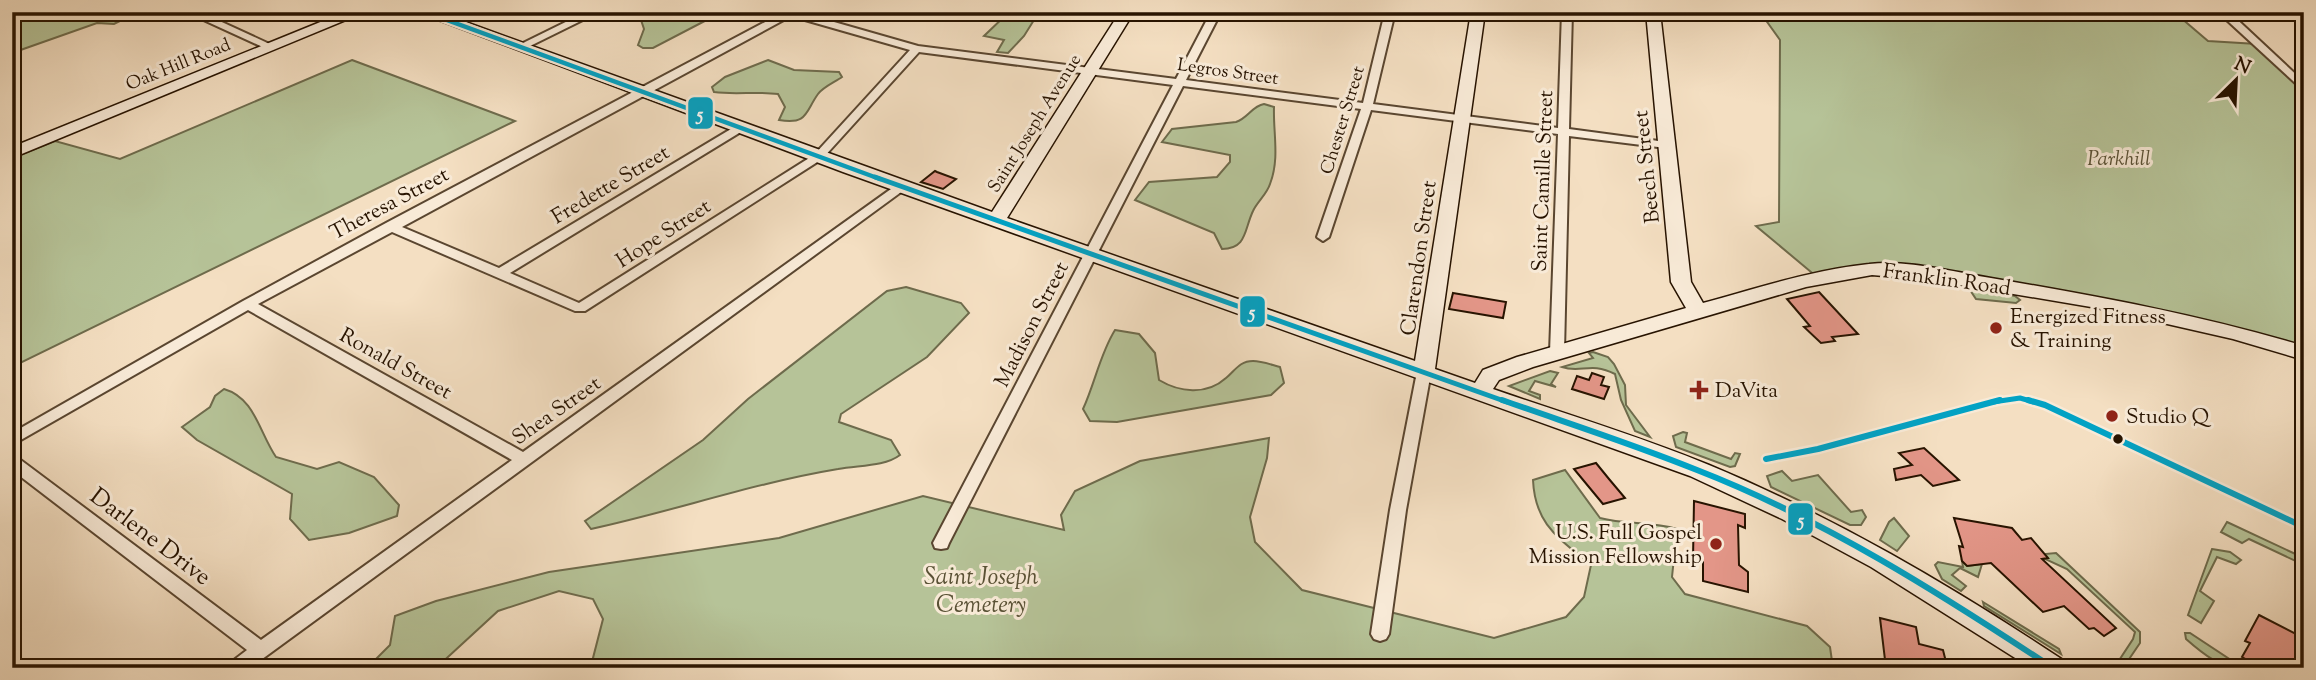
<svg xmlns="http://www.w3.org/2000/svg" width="2316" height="680" viewBox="0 0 2316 680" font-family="'Sorts Mill Goudy',serif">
  <rect width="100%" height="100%" fill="#f4dfc2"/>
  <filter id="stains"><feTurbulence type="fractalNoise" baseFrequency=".00286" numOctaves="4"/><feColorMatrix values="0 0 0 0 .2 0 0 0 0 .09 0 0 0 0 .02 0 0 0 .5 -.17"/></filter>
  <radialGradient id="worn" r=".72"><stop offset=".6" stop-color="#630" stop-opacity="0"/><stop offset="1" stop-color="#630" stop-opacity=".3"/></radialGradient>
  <!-- green -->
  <g fill="#b6c398" stroke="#6e6b4c" stroke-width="2">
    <path d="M12,12H104L122,20L114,24L97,23L12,53Z"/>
    <path d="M673,12H722L653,48H643L638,45L644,29L641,20Z"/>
    <path d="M1009,12H1039L1024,36L1008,53L997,52L1004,40L984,36Z"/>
    <path d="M1760,12H2174L2208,41L2257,44L2304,89V353L2237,333L1899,270L1817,277L1756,226L1779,222L1780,40Z"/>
    <path d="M352,60L515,121L12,367V158L55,141L120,159Z"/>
    <path d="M768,60L794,70L839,72L842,77C835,82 823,87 818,94C805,112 808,125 779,120L785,107L778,94C757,91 736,95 714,92L712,87L725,77Z"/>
    <path d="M1264,104L1274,107C1273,133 1280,158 1270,184C1267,194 1257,202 1253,211C1244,230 1247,249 1222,249L1214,233L1135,200L1149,182L1217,177L1230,162V155L1162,142L1172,129L1236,122C1248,118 1252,106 1264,104Z"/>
    <path d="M906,287L961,303L969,313L927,357L841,414L839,422L891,440L900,455C884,467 859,465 838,469C754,483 674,511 591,529L585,521L703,440L748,399L887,291Z"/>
    <path d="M1974,287L2015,296L2020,300L2016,303L1976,299L1970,290Z"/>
    <path d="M1115,330L1139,334L1155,353L1159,380C1179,392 1206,396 1226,378C1235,371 1239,361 1253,361C1262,361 1272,365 1280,367L1284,383L1271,395L1117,422L1090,421L1083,409C1095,383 1100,354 1115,330Z"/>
    <path d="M1593,352L1608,357L1614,364L1625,385L1626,405L1650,437L1635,431L1621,400L1615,374C1590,361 1581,374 1562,367L1593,358L1589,353Z"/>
    <path d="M1550,371L1558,373L1551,384L1556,387L1535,381L1529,391L1540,395V399L1509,386Z"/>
    <path d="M224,389C255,398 259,432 276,457L317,469L339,462L374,477L399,505L397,516L349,533L309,540L290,519L292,494L197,440L182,427L210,407L215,396Z"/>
    <path d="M1683,432L1687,433L1685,442L1731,459L1735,453L1740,454L1735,466L1730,467L1676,447L1673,436Z"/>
    <path d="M1269,438L1267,458L1250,517L1255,542L1302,590L1494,638L1566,617L1584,597L1591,565C1559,538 1535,525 1533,480L1565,470L1600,518C1626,525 1651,521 1677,529L1672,577L1685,594L1807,626L1830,647L1833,668H605L593,658L603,619L593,599L559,591L498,611L436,668H367L390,645L395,616L436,601L549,572L779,538L923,496L1064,530L1061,515L1075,491L1140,461Z"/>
    <path d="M1782,471L1792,481L1818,475L1851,512L1862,510L1866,517L1861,525H1850L1771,487L1767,476Z"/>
    <path d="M1894,518L1909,536L1897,551L1880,540L1889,522Z"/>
    <path d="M2227,522L2304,558V565L2249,539L2242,543L2221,532Z"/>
    <path d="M2212,549L2230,552L2241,560L2236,564L2217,557L2200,591L2214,601L2201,623L2188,615Z"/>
    <path d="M2056,553L2140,632V643L2123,668H2114L2133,639L2135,632L2067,569L2045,559L2048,558L2045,554Z"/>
    <path d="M1962,561L1968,566L1982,564L1978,577L1960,568L1952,575L1966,586L1961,591L1942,579L1935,565L1938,562L1963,567Z"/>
    <path d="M1983,602L2059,649L2061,654L1984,606Z"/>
    <path d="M2185,633H2190L2243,668C2220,668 2203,654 2186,639Z"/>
  </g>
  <!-- building -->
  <g fill="#e39688" stroke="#271300" stroke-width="2">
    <path d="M935,171L937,172L956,179L943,189L921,182Z"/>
    <path d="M1819,292L1858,334L1832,337L1835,341L1821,343L1804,327L1810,326L1787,299Z"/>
    <path d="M1453,293L1506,302L1503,318L1449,309Z"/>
    <path d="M1592,373L1604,377L1601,385L1609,387L1604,399L1572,389L1577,376L1589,380Z"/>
    <path d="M1924,448L1959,480L1933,486L1921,475L1896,480L1894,469L1912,465L1899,453Z"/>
    <path d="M1596,463L1609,479L1625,498L1603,504L1574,469Z"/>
    <path d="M1694,501L1745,514V528L1738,525L1739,565L1748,572V592L1703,581V562L1693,560Z"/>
    <path d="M1954,518L2012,528L2022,540L2031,538L2048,558L2042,559L2116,628L2104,636L2094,628L2089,629L2064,606L2043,612L1991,563L1967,566L1962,561L1959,546L1963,547Z"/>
    <path d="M2259,615L2304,638V668H2261L2242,657L2250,643L2245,641Z"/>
    <path d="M1880,618L1916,627L1919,644L1943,650L1947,666L1923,661L1924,668H1886Z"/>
  </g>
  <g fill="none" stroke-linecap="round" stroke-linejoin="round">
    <!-- street casing -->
    <g stroke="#5a4630" stroke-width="4">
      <g id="street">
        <path d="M186,12H200L276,47L267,49Z"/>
        <path d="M459,12H473L451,23L443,21Z"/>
        <path d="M586,12H599L526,48L517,46Z"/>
        <path d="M784,12H799L918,46L1176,79L1211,12H1221L1186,80L1363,103L1385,12H1395L1373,104L1558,128L1562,12H1572L1569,129L1666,142L1672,145L1666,148L1569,136L1564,352L1557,357L1550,352L1558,134L1371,110L1329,237L1323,241L1317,237L1361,109L1183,86L949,543L947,548L941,549L935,548L933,543L1173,85L919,52L822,159L585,311H575L392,232L258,304L523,452L898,184H906L908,187L250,668H227L230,663L247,650L12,470V456L18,458L261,640L512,460L248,310L12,445V433L243,301L386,223ZM791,16L910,50L814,155L579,303L510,273L744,130V126H736L499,268L402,227Z"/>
        <path d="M2218,12H2229L2304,82V91Z"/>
        <path d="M2251,12L2304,13V19L2256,15Z"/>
        <path d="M1424,367L1431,372L1406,510L1389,634L1386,639L1380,641L1374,639L1371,634L1390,510L1417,372Z"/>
      </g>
    </g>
    <!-- secondary casing -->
    <g stroke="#271300" stroke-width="3">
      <g id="secondary">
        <path d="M345,12H365L12,158V147Z"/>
        <path d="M417,12H438L992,212L1120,12H1134L1007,218L1415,361L1471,12H1485L1435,369L1475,383L1483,370L1517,357L1686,308L1671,282L1646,12H1660L1691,282L1703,303C1758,288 1812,270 1869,264C1908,259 1953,272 1991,278C2096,296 2201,315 2304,346V360L2233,339L2097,308L1930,280L1872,275L1806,287L1533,367L1499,380L1493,389C1565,414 1639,436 1709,465C1834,517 1950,585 2063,660L2067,668H2031L1871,567L1782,519L1690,476L843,172Z"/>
      </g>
    </g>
    <!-- street -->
    <use href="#street" fill="#f8ead7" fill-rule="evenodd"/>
    <!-- secondary -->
    <use href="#secondary" fill="#f8ead7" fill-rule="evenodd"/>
    <!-- bus-1-far2 casing -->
    <g stroke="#f8ead7" stroke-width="9">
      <path id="bus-1-far2" d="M425,12L880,179"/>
    </g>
    <!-- bus-1-far1 casing -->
    <g stroke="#f8ead7" stroke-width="10">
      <g id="bus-1-far1">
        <path d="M875,177L1507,402"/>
        <path d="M1993,402L2020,398L2034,402"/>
      </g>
    </g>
    <!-- bus-1 casing -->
    <g stroke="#f8ead7" stroke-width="11">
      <g id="bus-1">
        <path d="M1502,400C1567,423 1633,444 1697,470C1823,519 1941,594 2053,668"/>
        <path d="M2028,400L2045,405L2304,527"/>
        <path d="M1766,459L1818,449L2000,400"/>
      </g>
    </g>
    <!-- bus-1-far2 -->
    <use href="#bus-1-far2" stroke="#02a2c4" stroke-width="4.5"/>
    <!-- bus-1-far1 -->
    <use href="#bus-1-far1" stroke="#02a2c4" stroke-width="5"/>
    <!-- bus-1 -->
    <use href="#bus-1" stroke="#02a2c4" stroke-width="6"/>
  </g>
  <!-- markers -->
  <g fill="#8f2418" stroke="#f8ead7" stroke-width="2.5">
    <circle cx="1996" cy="328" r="7"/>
    <path d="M1695.5 379.5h7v7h7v7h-7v7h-7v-7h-7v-7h7z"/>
    <circle cx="2112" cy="416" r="7"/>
    <circle cx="1716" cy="544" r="7"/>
  </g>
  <circle fill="#271300" stroke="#f8ead7" stroke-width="2.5" cx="2118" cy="439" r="6"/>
  <g text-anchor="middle" stroke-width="6" stroke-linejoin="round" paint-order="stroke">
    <!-- far-street labels -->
    <g font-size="18" fill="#271300" stroke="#f8ead7">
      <text transform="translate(178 64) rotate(-22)" y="6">Oak Hill Road</text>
      <text transform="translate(1228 71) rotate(8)" y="6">Legros Street</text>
      <text transform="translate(1342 120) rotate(-73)" y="6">Chester Street</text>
      <text transform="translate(1034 123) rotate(-58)" y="6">Saint Joseph Avenue</text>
    </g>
    <!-- park labels -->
    <g font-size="21" font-style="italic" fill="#595135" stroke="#f8ead7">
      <text x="2119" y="165">Parkhill</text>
    </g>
    <!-- street labels -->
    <g font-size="21" fill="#271300" stroke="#f8ead7">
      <text transform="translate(1646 167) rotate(-96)" y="7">Beech Street</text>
      <text transform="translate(1542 181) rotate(-88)" y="7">Saint Camille Street</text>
      <text transform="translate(610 184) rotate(-31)" y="7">Fredette Street</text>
      <text transform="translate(389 203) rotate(-28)" y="7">Theresa Street</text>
      <text transform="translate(663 233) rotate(-33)" y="7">Hope Street</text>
      <text transform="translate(1418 258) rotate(-82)" y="7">Clarendon Street</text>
      <text transform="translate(1947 279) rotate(8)" y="7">Franklin Road</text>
      <text transform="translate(1031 324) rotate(-63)" y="7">Madison Street</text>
      <text transform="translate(396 363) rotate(29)" y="7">Ronald Street</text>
      <text transform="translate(556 410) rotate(-35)" y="7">Shea Street</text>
    </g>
    <!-- poi labels -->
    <g font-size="21" fill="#271300" stroke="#f8ead7" text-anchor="start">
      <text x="2010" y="323">Energized Fitness<tspan x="2010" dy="24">&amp; Training</tspan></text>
      <text x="1715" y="397">DaVita</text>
      <text x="2126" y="423">Studio Q</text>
      <text x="1702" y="539" text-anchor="end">U.S. Full Gospel<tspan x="1702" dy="24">Mission Fellowship</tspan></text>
    </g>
    <!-- near-street labels -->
    <g font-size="24" fill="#271300" stroke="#f8ead7">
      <text transform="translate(151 536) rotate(37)" y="8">Darlene Drive</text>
    </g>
    <!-- near-park labels -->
    <g font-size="24" font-style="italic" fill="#595135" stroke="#f8ead7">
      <text x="981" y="584">Saint Joseph<tspan x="981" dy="28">Cemetery</tspan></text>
    </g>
  </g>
  <g stroke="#f8ead7" stroke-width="2.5">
    <rect x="687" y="96" width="27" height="34" rx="7" fill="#02a2c4"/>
    <rect x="1239" y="295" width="27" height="33" rx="7" fill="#02a2c4"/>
    <rect x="1787" y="502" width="27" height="34" rx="7" fill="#02a2c4"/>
  </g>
  <g font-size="19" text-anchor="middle" font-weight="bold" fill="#fff">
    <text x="700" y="120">5</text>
    <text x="1252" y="318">5</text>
    <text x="1801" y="526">5</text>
  </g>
  <!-- margin -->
  <rect width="2316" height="680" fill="none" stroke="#f4dfc2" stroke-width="42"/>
  <rect x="14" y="14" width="2288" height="652" fill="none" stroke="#271300" stroke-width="3.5"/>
  <rect x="21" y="21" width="2274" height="638" fill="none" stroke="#271300" stroke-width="2"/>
  <!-- north arrow -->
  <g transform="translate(2236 80) rotate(24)" stroke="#f8ead7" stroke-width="5" paint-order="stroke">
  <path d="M0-5L12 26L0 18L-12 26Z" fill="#271300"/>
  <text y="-10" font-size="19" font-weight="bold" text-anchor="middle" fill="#271300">N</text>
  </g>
  <rect width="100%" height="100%" filter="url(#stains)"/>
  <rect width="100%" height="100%" fill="url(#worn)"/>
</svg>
